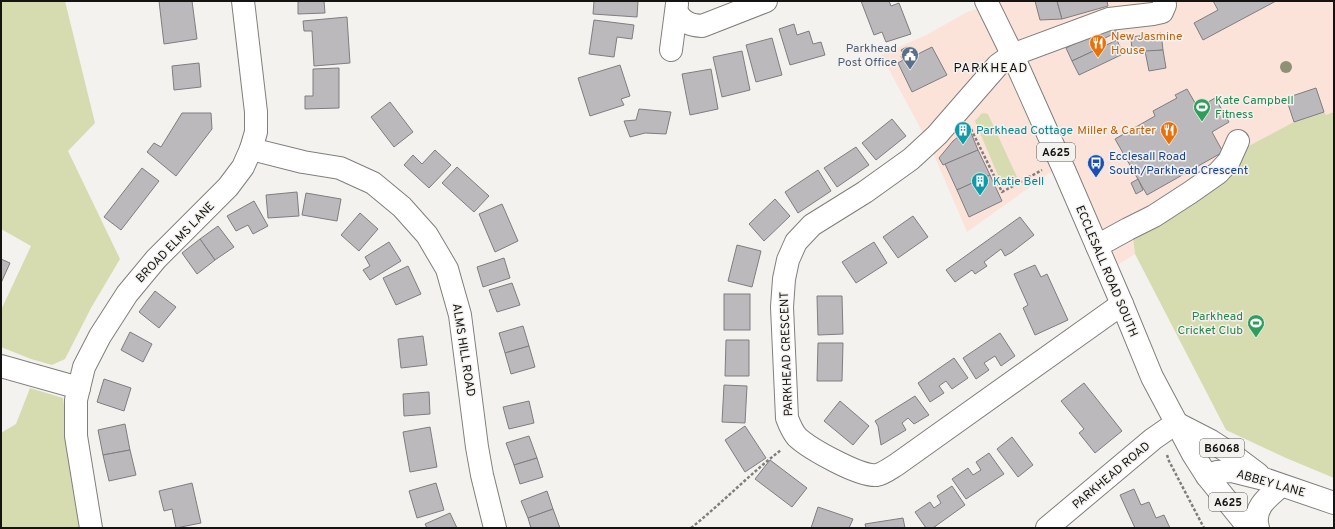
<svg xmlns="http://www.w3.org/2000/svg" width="1335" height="529" viewBox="0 0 1335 529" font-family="Overpass,sans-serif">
  <rect width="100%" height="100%" fill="#f4f2ef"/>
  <!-- commercial -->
  <path fill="#fce3da" d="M1002,1H1334V112L1239,167L1151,231L1133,238L1135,254L1108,271L1061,165L967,232L931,148L881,55L928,34L967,12Z"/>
  <!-- green -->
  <g fill="#d6dcb0">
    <path d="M1,1H65L95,123L68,151L120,259L91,308L65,359L52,365L31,359L1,347V310L31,246L1,229Z"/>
    <path d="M1324,112L1326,115L1334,112V478L1286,458L1226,430L1135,254L1133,238L1141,230L1151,231L1239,167L1243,149L1294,122Z"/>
    <path d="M984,113L988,114L1017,177L1002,185L975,121L981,114Z"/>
    <path d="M30,388L63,398L72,469L83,528H1V433L16,424Z"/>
  </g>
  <!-- building -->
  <g fill="#bcb9bc" stroke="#807d80">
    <path d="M159,1H192L197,39L164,44Z"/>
    <path d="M298,1H324L325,13L298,14Z"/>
    <path d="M594,1H638L637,17L593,14Z"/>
    <path d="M861,1H889L891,6L899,3L911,34L886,42L882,32L874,35Z"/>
    <path d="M1035,1H1057L1062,19L1040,20Z"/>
    <path d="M1057,1H1107L1108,6L1062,19Z"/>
    <path d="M1213,1H1276L1203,40L1194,23L1218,10Z"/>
    <path d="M347,17L350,63L314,66L312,31H304L303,21Z"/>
    <path d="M594,20L634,25L632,39L617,37L614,57L589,54Z"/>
    <path d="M794,24L797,35L809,31L813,44L821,42L825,55L790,65L779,29Z"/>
    <path d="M1113,25L1117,32L1103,39L1106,45L1072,61L1066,48Z"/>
    <path d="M1161,33L1163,50L1132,53L1131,37Z"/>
    <path d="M772,38L782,75L756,82L746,45Z"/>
    <path d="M1117,40L1123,54L1079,75L1072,61Z"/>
    <path d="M907,47L912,57L932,47L947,75L912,92L898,63L903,60L901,56L904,55L901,50Z"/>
    <path d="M1163,50L1166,68L1149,71L1145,51Z"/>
    <path d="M742,51L750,90L722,97L713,57Z"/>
    <path d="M199,63L201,87L174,90L172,66Z"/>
    <path d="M620,65L630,96L621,99L624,105L590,116L578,78Z"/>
    <path d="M339,68V108L305,109V96H313V69Z"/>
    <path d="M711,69L718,109L690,115L682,74Z"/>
    <path d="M1316,88L1324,112L1294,122L1286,98Z"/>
    <path d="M1187,89L1198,108L1215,98L1229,122L1212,132L1223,152L1147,195L1115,139L1155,116L1153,111L1177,98L1175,95Z"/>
    <path d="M390,102L413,132L394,147L371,117Z"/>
    <path d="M639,109L671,112L666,134L645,133L630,137L624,121L636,120Z"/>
    <path d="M182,113H211L212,129L176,176L147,152L154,143L161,147Z"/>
    <path d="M892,119L906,136L876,160L862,143Z"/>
    <path d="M969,128L978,150L943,165L939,158L953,141Z"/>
    <path d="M856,147L869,165L837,187L824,168Z"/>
    <path d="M435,150L451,165L429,188L404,165L413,155L422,164Z"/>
    <path d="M978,150L990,175L957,190L945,164Z"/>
    <path d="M457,167L489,196L474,212L442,183Z"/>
    <path d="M142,168L159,181L121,230L104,217Z"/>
    <path d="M818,170L831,191L798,213L785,192Z"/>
    <path d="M990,175L1002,201L969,217L957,190Z"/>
    <path d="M1138,179L1143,190L1136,194L1131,183Z"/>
    <path d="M297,192L299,216L268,218L266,195Z"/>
    <path d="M306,193L341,199L337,221L302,215Z"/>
    <path d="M775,199L790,216L764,241L749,224Z"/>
    <path d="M254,201L268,226L253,234L248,225L236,231L227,216Z"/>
    <path d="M502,204L518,241L495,252L479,214Z"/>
    <path d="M360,213L378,229L359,251L341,235Z"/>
    <path d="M913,216L928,237L898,258L883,237Z"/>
    <path d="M1020,217L1034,235L1012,252L1005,256L1001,249L984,262L987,266L975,274L972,270L955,282L946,270Z"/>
    <path d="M218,226L234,247L215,260L200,239Z"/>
    <path d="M200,239L215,260L197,274L182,253Z"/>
    <path d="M389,242L401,261L370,280L363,270L370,266L365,257Z"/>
    <path d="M874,242L887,263L856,283L842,262Z"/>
    <path d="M737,245L761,251L752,287L728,281Z"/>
    <path d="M504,258L510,278L483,287L477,267Z"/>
    <path d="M1,259L10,263L1,283Z"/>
    <path d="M1035,265L1041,277L1047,274L1068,320L1035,335L1023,308L1028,305L1014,274Z"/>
    <path d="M408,266L421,294L396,305L383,278Z"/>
    <path d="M512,283L520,305L497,312L489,290Z"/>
    <path d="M155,291L176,307L159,328L139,312Z"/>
    <rect x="724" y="294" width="26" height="36"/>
    <path d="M817,296H842L843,334L818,335Z"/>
    <path d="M523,326L529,346L505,353L499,333Z"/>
    <path d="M130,332L152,344L143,362L121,350Z"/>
    <path d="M1000,333L1015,356L1001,366L995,356L984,363L989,370L976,379L963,358Z"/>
    <path d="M423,336L427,365L401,368L398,339Z"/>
    <path d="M726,340H749V376H725Z"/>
    <path d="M818,343H843L842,381H817Z"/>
    <path d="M529,346L535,367L511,374L505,353Z"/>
    <path d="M954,358L968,378L952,389L946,381L939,386L944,393L930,402L918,383Z"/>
    <path d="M104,379L131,388L124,411L97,402Z"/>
    <path d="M1084,383L1122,431L1095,453L1079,433L1084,429L1061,401Z"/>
    <path d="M724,385L747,386L745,423L722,422Z"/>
    <path d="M429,392L430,414L404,416L403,394Z"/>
    <path d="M915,396L929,415L914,424L908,418L902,423L906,430L881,445L878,426L875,421Z"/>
    <path d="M529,401L534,423L509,429L503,407Z"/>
    <path d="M840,401L869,426L853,445L824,421Z"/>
    <path d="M125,424L130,450L103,455L98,430Z"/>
    <path d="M745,426L766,458L745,472L725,440Z"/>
    <path d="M430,427L437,467L410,472L403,432Z"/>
    <path d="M529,436L537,458L514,465L506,443Z"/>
    <path d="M1012,437L1033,465L1018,477L997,449Z"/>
    <path d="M130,450L136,475L109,481L103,455Z"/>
    <path d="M989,453L1004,474L966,499L952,479L968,468L973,475L981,470L976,462Z"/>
    <path d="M537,458L543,477L520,484L514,465Z"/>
    <path d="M770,460L807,488L792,507L755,479Z"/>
    <path d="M192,483L201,523L176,528L172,509L164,511L159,491Z"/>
    <path d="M436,483L444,510L417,518L409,491Z"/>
    <path d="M952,486L965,505L933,528H926L915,512L930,502L934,508L941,503L937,496Z"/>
    <path d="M1134,489L1141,505L1149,502L1156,518L1164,515L1170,528H1135L1120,495Z"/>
    <path d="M547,491L553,509L528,518L521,501Z"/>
    <path d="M818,507L853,519L849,528H811Z"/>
    <path d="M553,509L560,528H531L528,518Z"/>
    <path d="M450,513L457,528H427L425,524Z"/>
    <path d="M903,518L905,528H866L865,524Z"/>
  </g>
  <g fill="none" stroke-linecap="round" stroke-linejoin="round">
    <!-- minor casing -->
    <g stroke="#807f7b" stroke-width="24">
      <g id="minor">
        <path d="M677,13C684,23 690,25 702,26L766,1"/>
        <path d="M671,50L677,4"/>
        <path d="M251,149L303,162L340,168L373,183L402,207L427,235L447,269L460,315L477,447L482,475L495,528"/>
        <path d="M1097,246L1128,229L1154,216L1191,192L1218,173L1229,161L1238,141"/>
        <path d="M1122,304L896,465C891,468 883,474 877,475C860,477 810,449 797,437C792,431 790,426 787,418L782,307L784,279L788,260L796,242L812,225L865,192L911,159L937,135L998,65L1012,55L1109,19L1153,14L1162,12L1165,5L1164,1"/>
        <path d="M1,366L79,388"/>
        <path d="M91,528L76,436V400L84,367L100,336L127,294L156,259L228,187L243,167L251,149L256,132V112L243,1"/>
        <path d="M1047,528L1153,439L1176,423"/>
      </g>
    </g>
    <!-- major casing -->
    <g stroke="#807f7b" stroke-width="24">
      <g id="major">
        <path d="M986,1L1014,58L1065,172L1122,304L1152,377L1193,454L1207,476L1249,528"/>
        <path d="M1176,423L1211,441L1234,456L1258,474"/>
        <path d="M1207,476L1217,472L1232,471L1264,479L1334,503"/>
        <path d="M1258,528C1252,508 1268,497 1281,486"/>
      </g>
    </g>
    <!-- path -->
    <g stroke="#807e7c" stroke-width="2.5" stroke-dasharray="3 2" stroke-linecap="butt">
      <path d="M971,129L1002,192L1042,170"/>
      <path d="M1167,455L1169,461L1204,528"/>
      <path d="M691,528C722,503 750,474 781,450"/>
    </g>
    <!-- minor -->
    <use href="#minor" stroke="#fff" stroke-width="22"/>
    <!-- major -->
    <use href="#major" stroke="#fff" stroke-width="22"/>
  </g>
  <!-- trees -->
  <circle fill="#8f9177" cx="1286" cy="67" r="6"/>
  <!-- icons -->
  <defs>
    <g id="restaurant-pin" transform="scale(0.9)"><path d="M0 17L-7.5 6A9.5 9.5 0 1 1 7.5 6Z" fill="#e8710a" stroke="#f4f2ef"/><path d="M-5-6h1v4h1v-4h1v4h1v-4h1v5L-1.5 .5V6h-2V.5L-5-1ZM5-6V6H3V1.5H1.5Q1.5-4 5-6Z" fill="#fff"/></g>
    <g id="civic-pin" transform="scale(0.9)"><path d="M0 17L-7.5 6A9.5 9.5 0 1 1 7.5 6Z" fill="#5c6f8a" stroke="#f4f2ef"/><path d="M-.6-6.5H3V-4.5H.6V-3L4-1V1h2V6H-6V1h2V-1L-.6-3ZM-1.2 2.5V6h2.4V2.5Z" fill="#fff"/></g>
    <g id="stadium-pin" transform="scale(0.9)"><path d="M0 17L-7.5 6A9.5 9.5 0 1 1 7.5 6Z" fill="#2e9e5b" stroke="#f4f2ef"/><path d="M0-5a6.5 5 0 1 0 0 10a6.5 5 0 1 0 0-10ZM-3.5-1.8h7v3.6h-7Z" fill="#fff"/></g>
    <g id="building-pin" transform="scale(0.9)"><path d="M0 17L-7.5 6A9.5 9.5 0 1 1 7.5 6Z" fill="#0f9aa8" stroke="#f4f2ef"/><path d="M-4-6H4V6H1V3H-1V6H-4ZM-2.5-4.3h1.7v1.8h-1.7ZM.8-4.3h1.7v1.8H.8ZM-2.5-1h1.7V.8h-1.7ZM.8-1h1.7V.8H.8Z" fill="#fff"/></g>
    <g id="bus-pin" transform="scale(0.9)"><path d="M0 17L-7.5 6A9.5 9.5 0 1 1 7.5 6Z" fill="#1a4fb4" stroke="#f4f2ef"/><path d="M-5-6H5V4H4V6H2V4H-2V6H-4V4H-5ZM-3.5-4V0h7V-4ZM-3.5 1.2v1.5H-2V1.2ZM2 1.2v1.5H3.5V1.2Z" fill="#fff"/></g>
  </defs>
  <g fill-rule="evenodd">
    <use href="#restaurant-pin" x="1098" y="43"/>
    <use href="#civic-pin" x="910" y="55"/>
    <use href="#stadium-pin" x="1202" y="107"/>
    <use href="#building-pin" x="963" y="130"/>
    <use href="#restaurant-pin" x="1169" y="130"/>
    <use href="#bus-pin" x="1096" y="163"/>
    <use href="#building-pin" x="980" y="181"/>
    <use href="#stadium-pin" x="1256" y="323"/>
  </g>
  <g text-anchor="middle" stroke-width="3" stroke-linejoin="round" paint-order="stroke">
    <!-- shield labels -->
    <g fill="#f4f2ef" stroke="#585755" stroke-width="1">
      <rect x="1037" y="143" width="38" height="18" rx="3"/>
      <rect x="1200" y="439" width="44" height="18" rx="3"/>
      <rect x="1209" y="493" width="38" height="18" rx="3"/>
    </g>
    <g font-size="11" font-weight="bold" fill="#151413">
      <text x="1056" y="156">A625</text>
      <text x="1222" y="452">B6068</text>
      <text x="1228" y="506">A625</text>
    </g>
    <!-- food labels -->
    <g font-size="12" fill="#c56008" stroke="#f4f2ef" text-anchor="start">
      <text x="1111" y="40">New Jasmine<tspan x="1111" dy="14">House</tspan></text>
      <text x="1156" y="134" text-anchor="end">Miller &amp; Carter</text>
    </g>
    <!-- service labels -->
    <g font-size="12" fill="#4e5e75" stroke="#f4f2ef" text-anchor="end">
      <text x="897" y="52">Parkhead<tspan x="897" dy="14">Post Office</tspan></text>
    </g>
    <!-- leisure labels -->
    <g font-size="12" fill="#27864d" stroke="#f4f2ef" text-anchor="start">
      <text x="1215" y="104">Kate Campbell<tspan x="1215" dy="14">Fitness</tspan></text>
      <text x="1243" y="320" text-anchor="end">Parkhead<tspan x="1243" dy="14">Cricket Club</tspan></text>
    </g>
    <!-- culture labels -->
    <g font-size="12" fill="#0d838f" stroke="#f4f2ef" text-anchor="start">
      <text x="976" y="134">Parkhead Cottage</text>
      <text x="993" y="185">Katie Bell</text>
    </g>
    <!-- transit labels -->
    <g font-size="12" fill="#164399" stroke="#f4f2ef" text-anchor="start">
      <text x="1109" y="160">Ecclesall Road<tspan x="1109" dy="14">South/Parkhead Crescent</tspan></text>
    </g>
    <!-- street labels -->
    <g font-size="12" fill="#151413" stroke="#f4f2ef">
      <text transform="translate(175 242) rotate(-46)" y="4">BROAD ELMS LANE</text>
      <text transform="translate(1107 271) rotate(67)" y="4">ECCLESALL ROAD SOUTH</text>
      <text transform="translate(464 350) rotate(81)" y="4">ALMS HILL ROAD</text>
      <text transform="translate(786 354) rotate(-92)" y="4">PARKHEAD CRESCENT</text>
      <text transform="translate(1111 475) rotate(-40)" y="4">PARKHEAD ROAD</text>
      <text transform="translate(1271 483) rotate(16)" y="4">ABBEY LANE</text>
    </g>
    <!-- neighbourhood labels -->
    <g font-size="13" letter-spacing="1" fill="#151413" stroke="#f4f2ef">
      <text x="991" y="72">PARKHEAD</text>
    </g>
  </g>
  <!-- border -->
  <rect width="1335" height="529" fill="none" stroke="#151413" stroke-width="4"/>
</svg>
